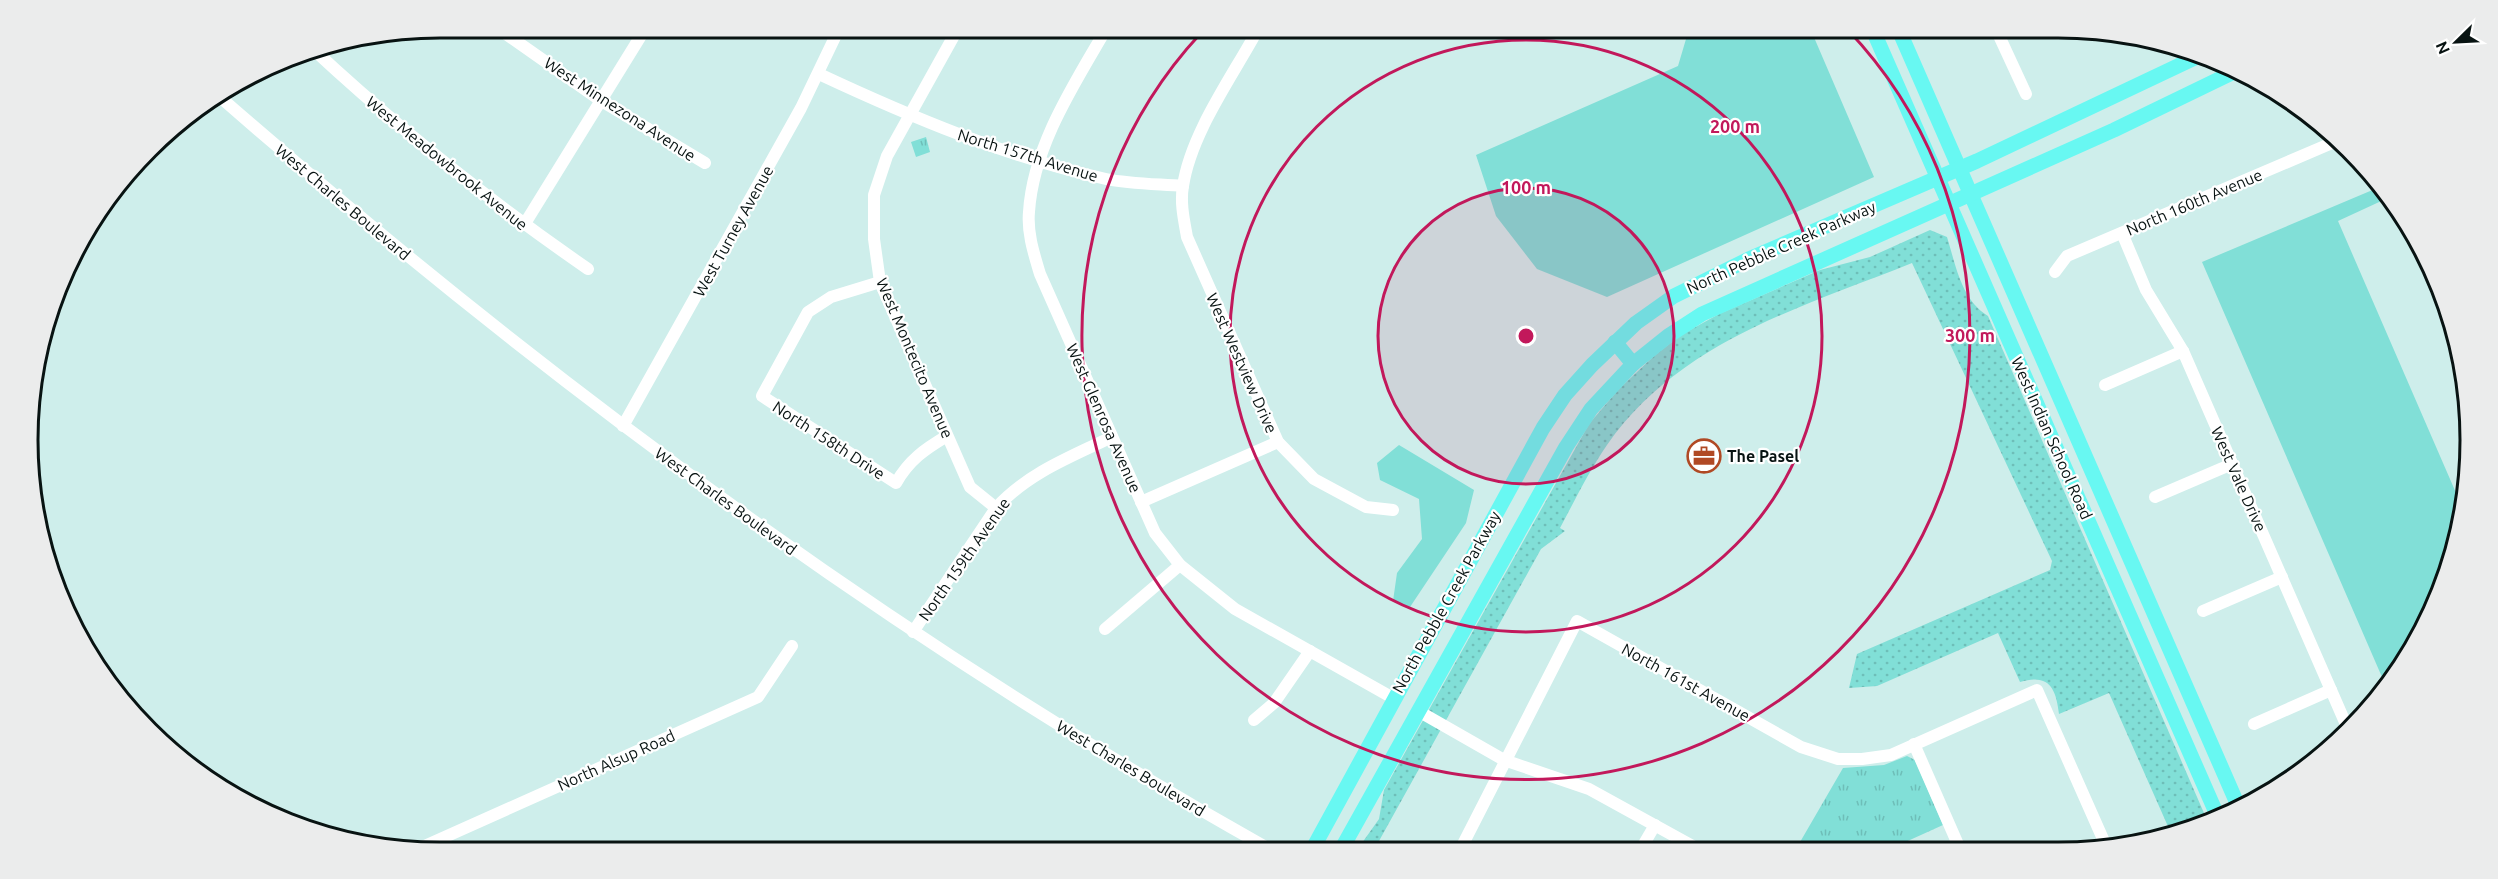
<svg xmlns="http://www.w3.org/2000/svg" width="2498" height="879" viewBox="0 0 2498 879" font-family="Ubuntu,sans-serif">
  <defs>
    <pattern id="park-tufts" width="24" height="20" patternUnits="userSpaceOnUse" patternTransform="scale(1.5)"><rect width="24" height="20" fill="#81dfd7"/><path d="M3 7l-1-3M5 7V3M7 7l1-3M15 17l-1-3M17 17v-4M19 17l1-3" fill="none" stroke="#6ebeb8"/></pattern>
    <pattern id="garden-dots" width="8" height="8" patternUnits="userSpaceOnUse" patternTransform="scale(1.5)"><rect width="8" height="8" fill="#81dfd7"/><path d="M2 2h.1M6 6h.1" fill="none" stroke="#6ebeb8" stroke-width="1.8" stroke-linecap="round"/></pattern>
  </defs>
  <rect width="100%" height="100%" fill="#ceeeeb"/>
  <!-- grass -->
  <g fill="#81dfd7">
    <path d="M1810,28L1874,177L1607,297L1537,269L1496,216L1476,155L1678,66L1689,29Z"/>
    <path d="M2382,186L2390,197L2338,221L2463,509L2457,546L2416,646L2385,684L2202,262Z"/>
    <path d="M1399,445L1474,490L1466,523L1410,607L1393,601L1397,573L1422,539L1419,499L1380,480L1377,463Z"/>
  </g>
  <!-- park -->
  <g fill="url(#park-tufts)">
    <path d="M926,137L930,152L916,157L911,142Z"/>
    <path d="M1907,756L1915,760L1943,825L1890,849H1796L1843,768L1884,765Z"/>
  </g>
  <!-- garden -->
  <path fill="url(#garden-dots)" d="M1930,230L1947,237C1956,266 1961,299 1988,316L2207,820L2170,831L2109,693L2059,714C2056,688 2049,673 2020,682L1998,633L1877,686L1849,688L1857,654L2050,570L2052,561L1912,263C1800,308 1680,341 1607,445C1589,471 1575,500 1560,528L1565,531L1541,549L1374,850H1357L1379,819L1384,790L1589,424L1618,390L1655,355L1681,335L1719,314L1820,270L1870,257Z"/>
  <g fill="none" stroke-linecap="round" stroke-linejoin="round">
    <!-- minor -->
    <g stroke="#fff" stroke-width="12">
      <path d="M1995,27L2026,94"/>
      <path d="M1105,31C1073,86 1033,147 1029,212C1027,233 1034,254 1040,274L1155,533L1180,565L1235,609L1393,698"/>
      <path d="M1257,31C1232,77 1191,133 1183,186C1180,203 1184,220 1187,237L1278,442L1314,479L1366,507L1393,510"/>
      <path d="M956,32L887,156L874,195V239L880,282L970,487L996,508"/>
      <path d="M506,34L600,100L705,163"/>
      <path d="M313,49C399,129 491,202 588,269"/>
      <path d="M819,74C911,117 1006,157 1106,179C1130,184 1158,184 1183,186"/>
      <path d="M220,97C545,381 893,639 1271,850"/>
      <path d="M524,225L642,34"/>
      <path d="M2413,229L2453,323"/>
      <path d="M2122,233L2146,290L2183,351L2348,729"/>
      <path d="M2055,272L2067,256L2339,140"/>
      <path d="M880,282L831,297L808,312L762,396L896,483C909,460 925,449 947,436"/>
      <path d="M2105,385L2183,351"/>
      <path d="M623,426L801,108L837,33"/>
      <path d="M2155,497L2232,464"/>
      <path d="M1141,502L1278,442"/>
      <path d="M2203,611L2282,577"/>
      <path d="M1105,629L1180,565"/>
      <path d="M913,632L996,508C1028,473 1070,457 1112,437"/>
      <path d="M1420,712L1504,760L1589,789L1698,849"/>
      <path d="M1254,720L1274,703L1310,651"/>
      <path d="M2254,724L2331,690"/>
      <path d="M1914,744L1960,849"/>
      <path d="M418,849L758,697L792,646"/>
      <path d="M1641,849L1655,825"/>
      <path d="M1460,850L1577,621L1801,747L1838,759H1862L1891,755L2037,690L2107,848"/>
    </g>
    <!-- major -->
    <g stroke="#68f8f2" stroke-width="15">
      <path d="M1872,28L2218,817"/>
      <path d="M1898,28L2240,810"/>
      <path d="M1615,342L1633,364"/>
      <path d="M1312,850L1543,428L1565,395L1592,365L1636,323L1674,296L1749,259L1977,161L2201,55"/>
      <path d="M1341,850L1566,447L1591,409L1633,364L1668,336L1702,314L2114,130L2240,69"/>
    </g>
  </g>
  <!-- distance rings -->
  <circle cx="1526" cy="336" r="148" fill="#c2185b" fill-opacity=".12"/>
  <g fill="none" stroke="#c2185b" stroke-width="3">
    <circle cx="1526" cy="336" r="148"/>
    <circle cx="1526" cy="336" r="296"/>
    <path d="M1848 30A444 444 0 1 1 1201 33"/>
  </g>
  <!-- icons -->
  <defs>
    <g id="office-ring" transform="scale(1.725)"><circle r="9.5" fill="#fff" stroke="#b04924" stroke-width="1.5"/><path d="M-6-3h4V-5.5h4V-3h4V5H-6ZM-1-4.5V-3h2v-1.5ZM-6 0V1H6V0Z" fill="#b04924"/></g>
  </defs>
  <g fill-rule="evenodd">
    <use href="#office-ring" x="1704" y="456"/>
  </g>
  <g text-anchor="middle" stroke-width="4.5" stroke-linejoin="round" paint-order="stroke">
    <!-- street labels -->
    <g font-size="16" fill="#081312" stroke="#fff">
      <text transform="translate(620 109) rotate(33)" y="6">West Minnezona Avenue</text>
      <text transform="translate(1028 155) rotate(17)" y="6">North 157th Avenue</text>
      <text transform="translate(447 163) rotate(39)" y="6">West Meadowbrook Avenue</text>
      <text transform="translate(343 202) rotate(40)" y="6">West Charles Boulevard</text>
      <text transform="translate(2194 202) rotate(-23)" y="6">North 160th Avenue</text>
      <text transform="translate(733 231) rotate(-61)" y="6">West Turney Avenue</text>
      <text transform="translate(1781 247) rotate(-24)" y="6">North Pebble Creek Parkway</text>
      <text transform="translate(915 358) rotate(67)" y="6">West Montecito Avenue</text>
      <text transform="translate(1242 363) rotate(66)" y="6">West Westview Drive</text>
      <text transform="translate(1104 418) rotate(66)" y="6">West Glenrosa Avenue</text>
      <text transform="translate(2052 438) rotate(66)" y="6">West Indian School Road</text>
      <text transform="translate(829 440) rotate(33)" y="6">North 158th Drive</text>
      <text transform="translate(2239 479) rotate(66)" y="6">West Vale Drive</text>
      <text transform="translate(726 501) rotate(36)" y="6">West Charles Boulevard</text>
      <text transform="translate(964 559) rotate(-55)" y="6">North 159th Avenue</text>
      <text transform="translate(1446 602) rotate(-61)" y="6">North Pebble Creek Parkway</text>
      <text transform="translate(1686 682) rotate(29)" y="6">North 161st Avenue</text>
      <text transform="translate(616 760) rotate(-24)" y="6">North Alsup Road</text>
      <text transform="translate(1131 768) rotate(31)" y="6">West Charles Boulevard</text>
    </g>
    <!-- poi labels -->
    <g font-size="16" font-weight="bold" fill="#081312" stroke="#fff" text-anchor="start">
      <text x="1727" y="462">The Pasel</text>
    </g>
  </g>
  <!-- crop -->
  <path d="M0 0H2498V879H0ZM440 38H2058A402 402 0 0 1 2460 440V440A402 402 0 0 1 2058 842H440A402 402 0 0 1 38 440V440A402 402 0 0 1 440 38Z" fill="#ebecec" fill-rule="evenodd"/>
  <path fill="none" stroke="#081312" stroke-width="3" d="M440 38H2058A402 402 0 0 1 2460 440V440A402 402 0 0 1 2058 842H440A402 402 0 0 1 38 440V440A402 402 0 0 1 440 38Z"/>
  <circle cx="1526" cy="336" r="9" fill="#c2185b" stroke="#fff" stroke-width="3"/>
  <g font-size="18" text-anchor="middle" font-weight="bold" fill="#c2185b" stroke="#fff" stroke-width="4.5" stroke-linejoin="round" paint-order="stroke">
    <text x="1735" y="133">200 m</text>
    <text x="1526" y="194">100 m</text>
    <text x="1970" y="342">300 m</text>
  </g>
  <!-- north arrow -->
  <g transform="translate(2456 42) rotate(246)" stroke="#ffffff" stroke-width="4.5" paint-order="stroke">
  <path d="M0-4.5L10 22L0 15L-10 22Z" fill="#081312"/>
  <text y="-9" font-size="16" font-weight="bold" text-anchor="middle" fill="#081312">N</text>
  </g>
</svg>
